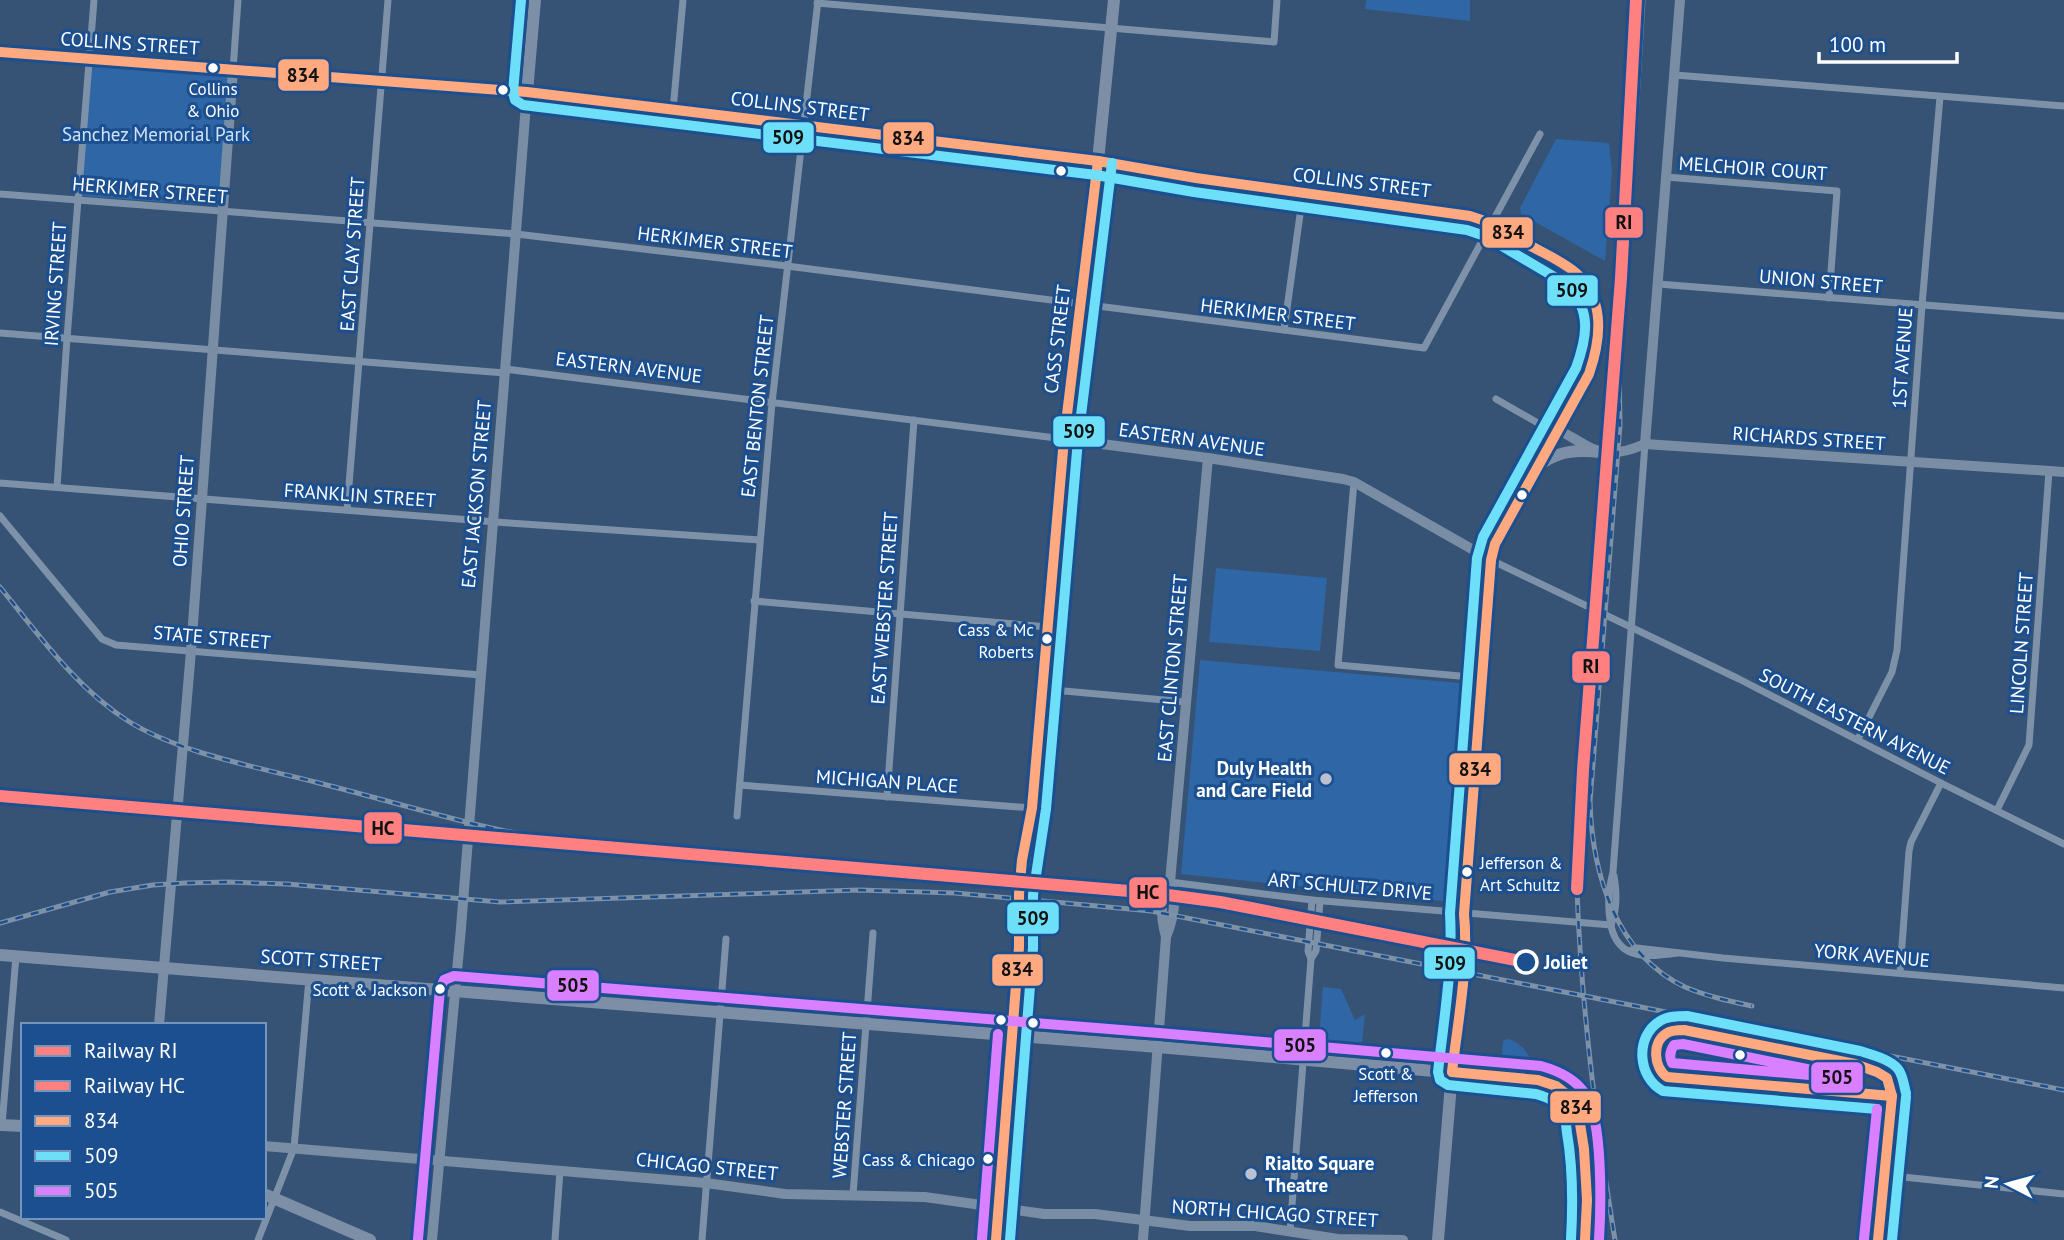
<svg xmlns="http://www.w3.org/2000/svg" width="2064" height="1240" viewBox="0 0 2064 1240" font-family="'PT Sans',sans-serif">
  <rect width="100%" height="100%" fill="#365274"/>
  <!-- green -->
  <g fill="#2f66a5">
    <path d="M1366,0H1470V21L1365,9Z"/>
    <path d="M90,60L229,73L221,206L81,196Z"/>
    <path d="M1556,139L1609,143L1612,172L1605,261L1521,214L1520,208Z"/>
    <path d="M1216,568L1327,578L1320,651L1209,642Z"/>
    <path d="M1200,660L1471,684L1452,902L1181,874Z"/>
    <path d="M1323,987L1341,989L1355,1020L1365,1014L1361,1052L1318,1049Z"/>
    <path d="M1506,1039C1518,1039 1532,1055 1533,1068L1501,1064L1503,1041Z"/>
  </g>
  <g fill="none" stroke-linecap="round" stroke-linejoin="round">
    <!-- primary-tunnel -->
    <g stroke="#546c89" stroke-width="12" stroke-dasharray="12 6" stroke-linecap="butt">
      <path d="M1453,975L1455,943"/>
      <path d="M1463,977L1465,945"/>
    </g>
    <!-- street -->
    <g stroke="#7d92a8" stroke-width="7">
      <path d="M817,3L1274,42L1277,0"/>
      <path d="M233,70L238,0"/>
      <path d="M1675,75L2064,106"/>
      <path d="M673,110L683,0"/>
      <path d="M1666,177L1837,191L1829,298"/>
      <path d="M0,194L516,234L787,266L1424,348L1540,134"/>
      <path d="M1658,284L2064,316"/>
      <path d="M1284,330L1303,193"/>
      <path d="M0,333L505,373"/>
      <path d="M505,369L1064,439"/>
      <path d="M1496,399L1543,426L1559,430"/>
      <path d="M1645,444L1613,872C1608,891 1607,907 1611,926C1619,961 1648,957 1677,953"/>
      <path d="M1354,482L1338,665L1482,678"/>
      <path d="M0,483L509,523L760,540"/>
      <path d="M57,487L67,338L94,0"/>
      <path d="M347,510L388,0"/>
      <path d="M0,516L102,639L116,645L481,675"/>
      <path d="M1491,560L1739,679L1941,783L2064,844"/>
      <path d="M754,601L1048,627"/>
      <path d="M1042,689L1186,702"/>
      <path d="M1858,739L1892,672L1897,650L1922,305L1940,97"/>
      <path d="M740,785L1032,808"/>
      <path d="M887,797L914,420"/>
      <path d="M1997,810L2029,745L2049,471"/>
      <path d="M737,816L772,403L818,0"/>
      <path d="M1170,882L1312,900L1611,925"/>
      <path d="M1611,925C1617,910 1617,893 1614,876"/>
      <path d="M1629,951L1637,948L1723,958L2064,988"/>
      <path d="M1311,959L1316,951L1320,901"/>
      <path d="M1900,972L1909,851L1911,842L1941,783"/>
      <path d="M2,1125L16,956"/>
      <path d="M853,1195L873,933"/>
      <path d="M0,1212L66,1240"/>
      <path d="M1290,1231L1311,959L1308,951L1312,900"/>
      <path d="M258,1240L294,1148L309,979"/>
      <path d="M555,1240L560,1171"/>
      <path d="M702,1240L726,939"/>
      <path d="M1878,1240L1884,1175L2064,1194"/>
    </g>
    <!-- secondary -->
    <g stroke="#798da4" stroke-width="10">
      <path d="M1559,430C1595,450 1603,462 1645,444L2064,472"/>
      <path d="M1064,439L1208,458L1343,479L1354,482L1491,560"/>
      <path d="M1645,444L1680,0"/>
      <path d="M1166,937C1161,919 1159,897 1170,882"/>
      <path d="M159,1025L191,651L233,70"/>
      <path d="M264,1146L706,1183L785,1194L925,1197L1044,1214H1095L1190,1226H1255L1338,1239L1403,1240"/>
      <path d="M432,1240L461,928L527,92"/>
      <path d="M1143,1240L1166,937C1173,920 1178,899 1170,882L1208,458"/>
    </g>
    <!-- primary -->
    <g stroke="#7d8ea7" stroke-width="12">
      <path d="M0,52L527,92L1098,161L1196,178L1470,216C1491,221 1510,234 1529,245C1544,253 1562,261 1576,273C1606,298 1603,340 1589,374L1495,544L1491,560L1464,914L1466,931L1465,945"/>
      <path d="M527,92L535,0"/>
      <path d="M1542,463C1561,450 1578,450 1601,452"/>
      <path d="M1018,933C1015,902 1019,870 1025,839"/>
      <path d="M1455,943L1457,930L1464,914"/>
      <path d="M0,955L1158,1047L1538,1080C1554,1083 1570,1092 1577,1108C1580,1116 1580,1126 1582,1135C1587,1172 1588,1203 1585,1240"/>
      <path d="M1452,1019L1453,975"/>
      <path d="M0,1125L23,1126"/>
      <path d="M264,1194L370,1240"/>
      <path d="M996,1240L1019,947L1026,919L1030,876L1032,808L1064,439L1098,161L1114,0"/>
      <path d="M1438,1240L1452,1072L1463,977"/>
    </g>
    <!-- rail casing -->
    <g stroke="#7e92a7" stroke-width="5">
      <g id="rail">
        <path d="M1624,219L1635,134L1643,0"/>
        <path d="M1618,307L1620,425L1590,801C1592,872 1615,954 1685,987C1706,996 1729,1001 1752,1006"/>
        <path d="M0,587C39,635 76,688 128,721C179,753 257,767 315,782C367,795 418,810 470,823C517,835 564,842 612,847"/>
        <path d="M1577,889C1581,1007 1596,1123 1615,1240"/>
        <path d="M0,923L110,892L153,885L185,883L228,882L287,884L500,902L859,890L955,893L1151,911L2064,1090"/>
      </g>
    </g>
    <!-- rail -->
    <use href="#rail" stroke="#1b4f8f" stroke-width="2.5" stroke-dasharray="8" stroke-linecap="butt"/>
    <!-- bus-1 casing -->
    <g stroke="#1b4f8f" stroke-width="16">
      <g id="bus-1">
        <path d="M0,52L527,92L1098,161L1196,178L1470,216C1492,222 1509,234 1529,245C1545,254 1562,261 1576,273C1606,300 1601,339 1589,374L1495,544L1491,560L1464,914C1469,967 1458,1019 1452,1072"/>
        <path d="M1684,1030L1855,1064L1877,1072L1887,1078L1892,1096L1667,1077C1654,1068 1651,1042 1667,1033C1672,1030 1679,1030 1684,1030Z"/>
        <path d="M1452,1072L1538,1080L1556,1086L1570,1097L1578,1111L1584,1149L1587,1200L1585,1240"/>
        <path d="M996,1240L1019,947V894L1022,860L1032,808L1064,439L1098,161"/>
        <path d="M1878,1240L1892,1096"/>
      </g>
    </g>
    <!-- bus-2 casing -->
    <g stroke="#1b4f8f" stroke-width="16">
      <g id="bus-2">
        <path d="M521,0L513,92L515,100L523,105L1096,175L1194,192L1467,230L1485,236L1568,285C1592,312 1587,337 1576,368L1483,537L1477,558L1450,913C1453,969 1444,1017 1438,1072L1440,1080L1448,1085L1536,1094C1546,1097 1558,1101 1563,1111C1566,1118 1566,1126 1567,1133C1573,1168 1573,1204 1571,1239"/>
        <path d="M1877,1109L1663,1091C1638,1078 1634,1037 1660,1021C1667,1016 1678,1016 1687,1016L1860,1051C1872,1055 1890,1059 1898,1069C1903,1075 1904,1086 1906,1093"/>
        <path d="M1010,1240L1033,948V895L1046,809L1078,440L1112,163"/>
        <path d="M1892,1240L1906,1097"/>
      </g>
    </g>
    <!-- bus-3 casing -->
    <g stroke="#1b4f8f" stroke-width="16">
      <g id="bus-3">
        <path d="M1683,1044L1851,1078L1855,1079L1672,1063C1669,1057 1670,1051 1674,1045Z"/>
        <path d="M418,1239L440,989L444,980L454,976L1159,1033L1541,1066C1559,1071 1576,1079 1586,1095C1603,1122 1601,1207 1599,1240"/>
        <path d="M982,1239L998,1034"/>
        <path d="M1864,1239L1877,1109"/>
      </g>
    </g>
    <!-- bus-1 -->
    <use href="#bus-1" stroke="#ffa980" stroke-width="10"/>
    <!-- bus-2 -->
    <use href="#bus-2" stroke="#6ddff8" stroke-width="10"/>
    <!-- bus-3 -->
    <use href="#bus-3" stroke="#d880ff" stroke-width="10"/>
    <!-- rail-1 casing -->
    <g stroke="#1b4f8f" stroke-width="18">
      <path id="rail-1" d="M1577,889L1583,770L1621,278L1636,0"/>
    </g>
    <!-- rail-2 casing -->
    <g stroke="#1b4f8f" stroke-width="18">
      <path id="rail-2" d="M0,796L1153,893L1220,902L1526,962"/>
    </g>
    <!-- rail-1 -->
    <use href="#rail-1" stroke="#ff8080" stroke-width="12"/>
    <!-- rail-2 -->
    <use href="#rail-2" stroke="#ff8080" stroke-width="12"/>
  </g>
  <!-- markers -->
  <g fill="#fff" stroke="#1b4f8f" stroke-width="2.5">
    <circle cx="213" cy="68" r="6"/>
    <circle cx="503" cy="90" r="6"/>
    <circle cx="1061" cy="171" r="6"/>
    <circle cx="1522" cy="495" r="6"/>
    <circle cx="1047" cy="639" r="6"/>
    <circle cx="1467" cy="872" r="6"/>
    <circle cx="440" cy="989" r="6"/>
    <circle cx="1001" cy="1020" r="6"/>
    <circle cx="1033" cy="1023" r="6"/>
    <circle cx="1386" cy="1053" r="6"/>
    <circle cx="1740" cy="1055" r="6"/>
    <circle cx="988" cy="1159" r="6"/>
  </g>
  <g fill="#b9c2ce" stroke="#1b4f8f" stroke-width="2.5">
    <circle cx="1326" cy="779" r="7"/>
    <circle cx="1251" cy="1174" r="7"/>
  </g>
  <circle fill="#1b4f8f" stroke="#fff" stroke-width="3.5" cx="1526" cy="962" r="11"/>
  <g text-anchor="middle" stroke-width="6" stroke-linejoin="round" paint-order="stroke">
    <!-- bus labels -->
    <g font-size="17" fill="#fff" stroke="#1b4f8f" text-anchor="end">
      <text x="213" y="95" text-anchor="middle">Collins<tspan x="213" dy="22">&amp; Ohio</tspan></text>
      <text x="1034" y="636">Cass &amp; Mc<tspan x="1034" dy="22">Roberts</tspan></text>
      <text x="1480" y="869" text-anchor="start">Jefferson &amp;<tspan x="1480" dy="22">Art Schultz</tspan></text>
      <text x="427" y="996">Scott &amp; Jackson</text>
      <text x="1386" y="1080" text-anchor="middle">Scott &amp;<tspan x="1386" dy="22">Jefferson</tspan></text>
      <text x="975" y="1166">Cass &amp; Chicago</text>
    </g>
    <!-- street labels -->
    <g font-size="19" fill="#fff" stroke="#1b4f8f">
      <text transform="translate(130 43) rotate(4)" y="7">COLLINS STREET</text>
      <text transform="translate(800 106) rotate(7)" y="7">COLLINS STREET</text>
      <text transform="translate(1753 168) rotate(4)" y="7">MELCHOIR COURT</text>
      <text transform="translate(1362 182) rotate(7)" y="7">COLLINS STREET</text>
      <text transform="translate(150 190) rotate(5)" y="7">HERKIMER STREET</text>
      <text transform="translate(715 242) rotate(7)" y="7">HERKIMER STREET</text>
      <text transform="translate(352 254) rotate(-86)" y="7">EAST CLAY STREET</text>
      <text transform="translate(1821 281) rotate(5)" y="7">UNION STREET</text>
      <text transform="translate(55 284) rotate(-86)" y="7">IRVING STREET</text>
      <text transform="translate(1278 314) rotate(7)" y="7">HERKIMER STREET</text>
      <text transform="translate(1057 339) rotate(-83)" y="7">CASS STREET</text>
      <text transform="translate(1902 358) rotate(-86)" y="7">1ST AVENUE</text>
      <text transform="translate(629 367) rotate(7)" y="7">EASTERN AVENUE</text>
      <text transform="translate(757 406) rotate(-84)" y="7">EAST BENTON STREET</text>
      <text transform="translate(1809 438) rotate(4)" y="7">RICHARDS STREET</text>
      <text transform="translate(1192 439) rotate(8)" y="7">EASTERN AVENUE</text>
      <text transform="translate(476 494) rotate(-85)" y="7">EAST JACKSON STREET</text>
      <text transform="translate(360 495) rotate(4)" y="7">FRANKLIN STREET</text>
      <text transform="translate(183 511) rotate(-86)" y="7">OHIO STREET</text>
      <text transform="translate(884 608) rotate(-86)" y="7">EAST WEBSTER STREET</text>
      <text transform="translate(212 637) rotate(5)" y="7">STATE STREET</text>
      <text transform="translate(2021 643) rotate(-86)" y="7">LINCOLN STREET</text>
      <text transform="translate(1172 668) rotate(-85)" y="7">EAST CLINTON STREET</text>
      <text transform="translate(1855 721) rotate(27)" y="7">SOUTH EASTERN AVENUE</text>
      <text transform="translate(887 781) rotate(4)" y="7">MICHIGAN PLACE</text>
      <text transform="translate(1350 886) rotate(5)" y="7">ART SCHULTZ DRIVE</text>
      <text transform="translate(1872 955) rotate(5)" y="7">YORK AVENUE</text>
      <text transform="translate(321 960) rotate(4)" y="7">SCOTT STREET</text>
      <text transform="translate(844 1105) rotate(-86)" y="7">WEBSTER STREET</text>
      <text transform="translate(707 1166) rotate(6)" y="7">CHICAGO STREET</text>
      <text transform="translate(1275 1213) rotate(4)" y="7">NORTH CHICAGO STREET</text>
    </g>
    <!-- park labels -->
    <g font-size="19" fill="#cfe3fa" stroke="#1b4f8f">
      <text x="156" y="141">Sanchez Memorial Park</text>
    </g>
    <!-- poi labels -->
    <g font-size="19" font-weight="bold" fill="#fff" stroke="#1b4f8f" text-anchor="end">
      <text x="1312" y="775">Duly Health<tspan x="1312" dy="22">and Care Field</tspan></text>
      <text x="1265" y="1170" text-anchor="start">Rialto Square<tspan x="1265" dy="22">Theatre</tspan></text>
    </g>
    <!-- stop labels -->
    <g font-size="19" font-weight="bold" fill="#fff" stroke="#1b4f8f" text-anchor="start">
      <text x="1544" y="969">Joliet</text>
    </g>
  </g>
  <g stroke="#1b4f8f" stroke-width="2.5">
    <rect x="277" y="58" width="53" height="34" rx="7" fill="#ffa980"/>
    <rect x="762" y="121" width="53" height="33" rx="7" fill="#6ddff8"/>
    <rect x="882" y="121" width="53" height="34" rx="7" fill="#ffa980"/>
    <rect x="1604" y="206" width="40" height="33" rx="7" fill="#ff8080"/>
    <rect x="1481" y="216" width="53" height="33" rx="7" fill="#ffa980"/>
    <rect x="1546" y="274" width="53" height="33" rx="7" fill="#6ddff8"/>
    <rect x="1052" y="415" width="54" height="33" rx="7" fill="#6ddff8"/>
    <rect x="1571" y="650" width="40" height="34" rx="7" fill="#ff8080"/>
    <rect x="1448" y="752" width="54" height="34" rx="7" fill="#ffa980"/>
    <rect x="363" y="811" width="40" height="34" rx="7" fill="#ff8080"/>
    <rect x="1128" y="876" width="40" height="33" rx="7" fill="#ff8080"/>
    <rect x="1006" y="901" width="54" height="34" rx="7" fill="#6ddff8"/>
    <rect x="1423" y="946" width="53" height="34" rx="7" fill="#6ddff8"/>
    <rect x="991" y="953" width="53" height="34" rx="7" fill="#ffa980"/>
    <rect x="546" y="969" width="54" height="33" rx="7" fill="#d880ff"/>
    <rect x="1273" y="1028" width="54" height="34" rx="7" fill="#d880ff"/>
    <rect x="1810" y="1061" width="54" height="33" rx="7" fill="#d880ff"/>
    <rect x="1549" y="1090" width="53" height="34" rx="7" fill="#ffa980"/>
  </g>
  <g font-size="19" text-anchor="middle" font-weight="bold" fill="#111">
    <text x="303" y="82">834</text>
    <text x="788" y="144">509</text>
    <text x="908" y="145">834</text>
    <text x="1624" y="229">RI</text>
    <text x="1508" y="239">834</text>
    <text x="1572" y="297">509</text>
    <text x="1079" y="438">509</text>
    <text x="1591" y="673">RI</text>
    <text x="1475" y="776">834</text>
    <text x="383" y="835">HC</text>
    <text x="1148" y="899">HC</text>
    <text x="1033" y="925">509</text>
    <text x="1450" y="970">509</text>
    <text x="1017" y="976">834</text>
    <text x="573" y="992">505</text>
    <text x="1300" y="1052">505</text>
    <text x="1837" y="1084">505</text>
    <text x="1576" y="1114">834</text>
  </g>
  <!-- legend -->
  <rect x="21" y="1023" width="245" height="196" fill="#1b4f8f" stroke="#7695bc" stroke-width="2"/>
  <rect x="35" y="1046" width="35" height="10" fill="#ff8080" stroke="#7695bc" stroke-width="2"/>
  <text x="84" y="1058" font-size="21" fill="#ffffff">Railway RI</text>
  <rect x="35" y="1081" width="35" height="10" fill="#ff8080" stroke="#7695bc" stroke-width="2"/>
  <text x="84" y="1093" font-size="21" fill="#ffffff">Railway HC</text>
  <rect x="35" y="1116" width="35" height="10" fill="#ffa980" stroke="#7695bc" stroke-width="2"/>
  <text x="84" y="1128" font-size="21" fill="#ffffff">834</text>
  <rect x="35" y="1151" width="35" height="10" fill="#6ddff8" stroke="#7695bc" stroke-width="2"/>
  <text x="84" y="1163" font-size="21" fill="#ffffff">509</text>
  <rect x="35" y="1186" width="35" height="10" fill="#d880ff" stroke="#7695bc" stroke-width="2"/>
  <text x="84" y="1198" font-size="21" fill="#ffffff">505</text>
  <!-- north arrow -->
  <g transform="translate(2008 1184) rotate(276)" stroke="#1b4f8f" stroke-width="5" paint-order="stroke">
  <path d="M0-5L12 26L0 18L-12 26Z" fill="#ffffff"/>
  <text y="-10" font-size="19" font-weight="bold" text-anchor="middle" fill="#ffffff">N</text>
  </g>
  <!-- scale -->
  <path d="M1819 52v10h138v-10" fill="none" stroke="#ffffff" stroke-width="3.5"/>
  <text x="1829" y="52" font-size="21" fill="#ffffff" stroke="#1b4f8f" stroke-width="5" paint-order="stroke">100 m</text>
</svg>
